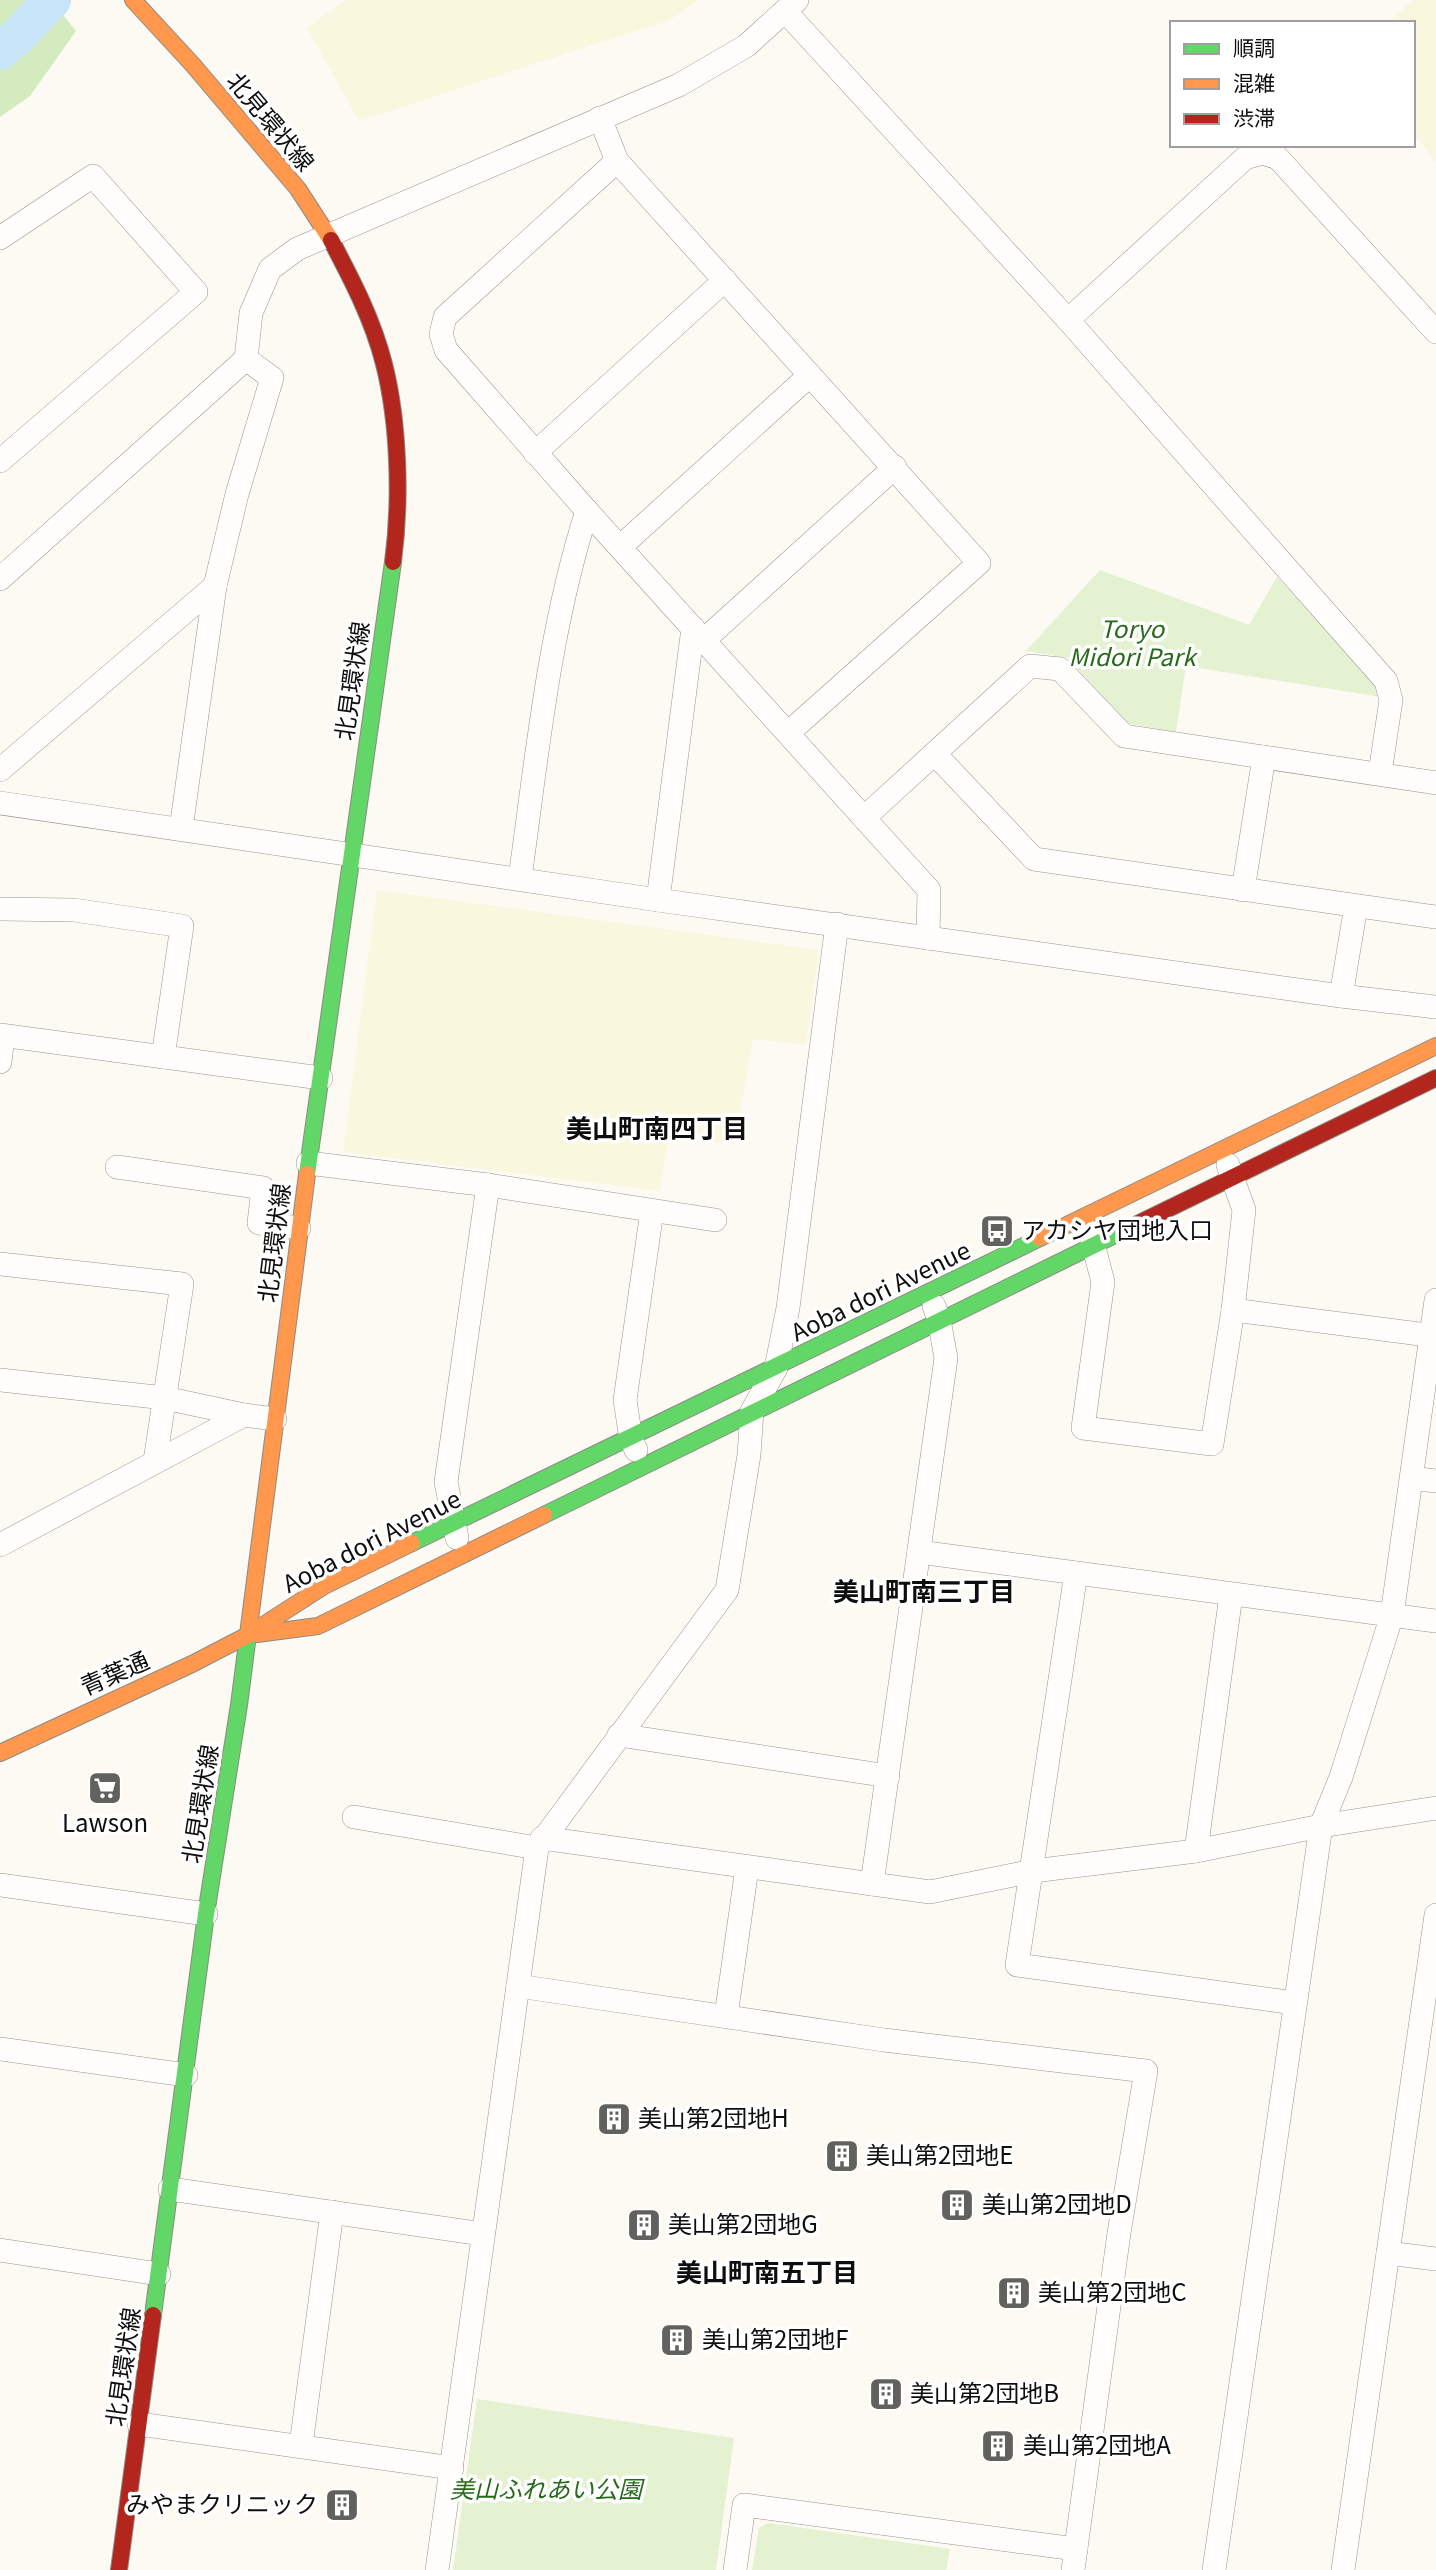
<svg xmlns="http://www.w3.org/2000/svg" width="1436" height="2570" viewBox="0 0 1436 2570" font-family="Georgia,'Noto Sans JP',serif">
  <rect width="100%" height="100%" fill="#fcfaf2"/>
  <!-- farmland -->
  <g fill="#f9f7de">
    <path d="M345,0H699L670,20L359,121L307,28Z"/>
    <path d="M1413,0H1436V162L1413,133V23H1388Z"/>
    <path d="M377,890L819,950L806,1045L753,1039L734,1145L669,1135L660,1191L343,1152Z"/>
  </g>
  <!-- green -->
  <g fill="#e4f2d1">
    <path d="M1100,570L1249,625L1277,577L1374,680L1381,697L1186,666L1176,732L1125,723L1068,658L1026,651Z"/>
    <path d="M477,2399L734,2438L716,2570H453Z"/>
    <path d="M768,2523L950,2549L946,2570H752L759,2528Z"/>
  </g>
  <!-- forest -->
  <path fill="#d3ebbe" d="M0,0H51L76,31L30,96L0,117Z"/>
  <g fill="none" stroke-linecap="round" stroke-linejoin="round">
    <!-- river -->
    <path stroke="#c7e4f8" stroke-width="38" d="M0,51L19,35L52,0"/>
    <!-- street casing -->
    <g stroke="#959491" stroke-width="24">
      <g id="street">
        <path d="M785,11L1068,320L1386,681L1391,700L1380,773"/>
        <path d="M600,118L617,161L445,317L441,334L446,350L587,511L929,890L928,938"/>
        <path d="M617,161L979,563L788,733"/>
        <path d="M0,238L93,176L196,292L0,461"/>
        <path d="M1068,320L1245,158L1263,153L1278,158L1436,332"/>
        <path d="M535,453L725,280"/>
        <path d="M620,547L810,375"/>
        <path d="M0,579L246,359L251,313L270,269L297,249L679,85L746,46L797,0"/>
        <path d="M704,640L895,467"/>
        <path d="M935,754L1034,859L1436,917"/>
        <path d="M0,770L215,586"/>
        <path d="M0,803L658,900L1341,996L1436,1007"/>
        <path d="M865,817L1030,666L1060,669L1124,736L1436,783"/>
        <path d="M181,829L215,586L237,494L272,378L246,359"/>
        <path d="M520,878C537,756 549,629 587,511"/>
        <path d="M1243,890L1264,757"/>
        <path d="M658,900L693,628"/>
        <path d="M0,909L74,910L182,926L163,1057"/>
        <path d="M1341,996L1356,906"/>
        <path d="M0,1035L321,1078"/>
        <path d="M0,1062L3,1036"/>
        <path d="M308,1163L488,1185L715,1220"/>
        <path d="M117,1167L263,1188L259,1223L299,1228"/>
        <path d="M1090,1232L1103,1282L1083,1428L1212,1444L1233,1310L1244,1210L1228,1165"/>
        <path d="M0,1264L182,1284L155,1461"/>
        <path d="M1233,1310L1436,1336"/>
        <path d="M0,1380L165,1398L244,1415L275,1419"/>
        <path d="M636,1450L631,1439L625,1400L652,1211"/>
        <path d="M1412,1478L1436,1481"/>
        <path d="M457,1538L446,1482L488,1185"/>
        <path d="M0,1545L244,1415"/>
        <path d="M919,1552L1436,1621"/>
        <path d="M1076,1573L1017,1965L1295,2003"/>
        <path d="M619,1735L888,1776"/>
        <path d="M354,1817L537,1848"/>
        <path d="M542,1838L930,1892L1033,1871L1196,1851L1321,1826L1436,1808"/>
        <path d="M1196,1851L1231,1595"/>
        <path d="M872,1884L946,1358L939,1320L934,1306"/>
        <path d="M0,1885L206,1914"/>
        <path d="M518,1986L884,2040L1146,2071L1119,2233L1073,2570"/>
        <path d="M726,2016L747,1868"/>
        <path d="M0,2049L186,2075"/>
        <path d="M170,2189L483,2234"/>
        <path d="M0,2250L159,2274"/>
        <path d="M1388,2253L1436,2259"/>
        <path d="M139,2424L452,2468"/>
        <path d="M301,2445L332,2212"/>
        <path d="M437,2570L537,1848L727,1590L749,1455L752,1411L776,1368L788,1308L837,924"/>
        <path d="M735,2570L744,2505L1076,2549"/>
        <path d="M1214,2570L1321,1826L1341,1777L1392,1615L1436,1300"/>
        <path d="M1343,2570L1436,1915"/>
      </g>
    </g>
    <!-- fast casing -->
    <g stroke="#8c8b87" stroke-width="18">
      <g id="fast">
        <path d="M307,1174L393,562"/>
        <path d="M544,1515L1127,1229"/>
        <path d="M412,1543L1040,1238"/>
        <path d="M153,2315L206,1914L239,1705L249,1627"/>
      </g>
    </g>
    <!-- slow casing -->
    <g stroke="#8c8b87" stroke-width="18">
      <g id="slow">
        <path d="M133,0L193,65L298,189L331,240"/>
        <path d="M1040,1238L1436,1046"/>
        <path d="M249,1627L307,1174"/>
        <path d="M257,1634L318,1626L544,1515"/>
        <path d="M0,1753L192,1664L248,1635L324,1586L412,1543"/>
      </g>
    </g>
    <!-- jam casing -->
    <g stroke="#8c8b87" stroke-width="18">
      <g id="jam">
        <path d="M331,240C352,280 373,320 384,364C399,423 401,501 393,562"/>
        <path d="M1127,1229L1436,1078"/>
        <path d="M119,2570L153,2315"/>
      </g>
    </g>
    <!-- street -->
    <use href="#street" stroke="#fffefd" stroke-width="23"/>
    <!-- fast -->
    <use href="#fast" stroke="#63d668" stroke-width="16"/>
    <!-- slow -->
    <use href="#slow" stroke="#ff974d" stroke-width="16"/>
    <!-- jam -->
    <use href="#jam" stroke="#b3261e" stroke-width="16"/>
  </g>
  <!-- icons -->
  <defs>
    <g id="bus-square" transform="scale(1.75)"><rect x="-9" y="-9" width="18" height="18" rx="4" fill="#61615e" stroke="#fff"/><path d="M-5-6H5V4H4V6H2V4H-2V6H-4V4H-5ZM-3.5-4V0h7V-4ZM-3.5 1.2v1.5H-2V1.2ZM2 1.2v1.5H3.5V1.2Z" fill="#fff"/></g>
    <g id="supermarket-square" transform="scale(1.75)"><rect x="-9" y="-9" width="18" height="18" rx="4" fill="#61615e" stroke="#fff"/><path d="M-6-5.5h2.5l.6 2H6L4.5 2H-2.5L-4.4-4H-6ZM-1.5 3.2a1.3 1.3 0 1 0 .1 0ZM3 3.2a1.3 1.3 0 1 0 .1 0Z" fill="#fff"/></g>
    <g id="building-square" transform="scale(1.75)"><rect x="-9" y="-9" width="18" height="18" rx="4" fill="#61615e" stroke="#fff"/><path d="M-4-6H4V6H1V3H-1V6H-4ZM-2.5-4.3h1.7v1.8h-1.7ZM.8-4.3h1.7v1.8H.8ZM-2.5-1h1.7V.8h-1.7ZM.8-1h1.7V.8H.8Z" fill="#fff"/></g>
  </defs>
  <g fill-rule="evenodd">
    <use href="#bus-square" x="997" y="1231"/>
    <use href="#supermarket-square" x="105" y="1788"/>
    <use href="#building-square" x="614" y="2119"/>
    <use href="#building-square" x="842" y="2156"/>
    <use href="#building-square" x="957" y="2205"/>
    <use href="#building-square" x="644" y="2225"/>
    <use href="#building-square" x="1014" y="2293"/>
    <use href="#building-square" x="677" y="2340"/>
    <use href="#building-square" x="886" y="2394"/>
    <use href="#building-square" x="998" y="2446"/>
    <use href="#building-square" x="342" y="2505"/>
  </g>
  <g text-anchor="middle" stroke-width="7" stroke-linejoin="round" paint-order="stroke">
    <!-- street labels -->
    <g font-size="24" fill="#0e0e0e" stroke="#fff">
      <text transform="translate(270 122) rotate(50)" y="8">北見環状線</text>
      <text transform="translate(353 681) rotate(-82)" y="8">北見環状線</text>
      <text transform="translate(275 1243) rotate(-83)" y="8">北見環状線</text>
      <text transform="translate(881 1292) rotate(-26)" y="8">Aoba dori Avenue</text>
      <text transform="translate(372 1542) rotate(-27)" y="8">Aoba dori Avenue</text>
      <text transform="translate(115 1674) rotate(-24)" y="8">青葉通</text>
      <text transform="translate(201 1804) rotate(-81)" y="8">北見環状線</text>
      <text transform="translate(124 2367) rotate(-82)" y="8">北見環状線</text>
    </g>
    <!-- park labels -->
    <g font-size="24" font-style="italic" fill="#276a1a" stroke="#fff">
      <text x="1132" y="638">Toryo<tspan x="1132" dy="28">Midori Park</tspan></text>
      <text x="546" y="2498">美山ふれあい公園</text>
    </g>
    <!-- poi labels -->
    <g font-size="24" fill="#0e0e0e" stroke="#fff" text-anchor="start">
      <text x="1021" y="1239">アカシヤ団地入口</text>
      <text x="105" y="1832" text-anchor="middle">Lawson</text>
      <text x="638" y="2127">美山第2団地H</text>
      <text x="866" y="2164">美山第2団地E</text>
      <text x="982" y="2213">美山第2団地D</text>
      <text x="668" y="2233">美山第2団地G</text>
      <text x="1038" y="2301">美山第2団地C</text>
      <text x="702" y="2348">美山第2団地F</text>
      <text x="910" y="2402">美山第2団地B</text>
      <text x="1023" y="2454">美山第2団地A</text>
      <text x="318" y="2513" text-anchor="end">みやまクリニック</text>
    </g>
    <!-- neighbourhood labels -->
    <g font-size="26" font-weight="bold" fill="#0e0e0e" stroke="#fff">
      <text x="657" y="1138">美山町南四丁目</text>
      <text x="924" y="1601">美山町南三丁目</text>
      <text x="767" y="2282">美山町南五丁目</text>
    </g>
  </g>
  <!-- legend -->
  <rect x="1170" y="21" width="245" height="126" fill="#ffffff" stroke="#9f9f9f" stroke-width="2"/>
  <rect x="1184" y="44" width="35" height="10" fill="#63d668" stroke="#9f9f9f" stroke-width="2"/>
  <text x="1233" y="56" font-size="21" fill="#0e0e0e">順調</text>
  <rect x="1184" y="79" width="35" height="10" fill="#ff974d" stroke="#9f9f9f" stroke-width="2"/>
  <text x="1233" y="91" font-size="21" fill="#0e0e0e">混雑</text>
  <rect x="1184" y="114" width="35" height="10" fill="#b3261e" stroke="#9f9f9f" stroke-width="2"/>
  <text x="1233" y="126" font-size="21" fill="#0e0e0e">渋滞</text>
</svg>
